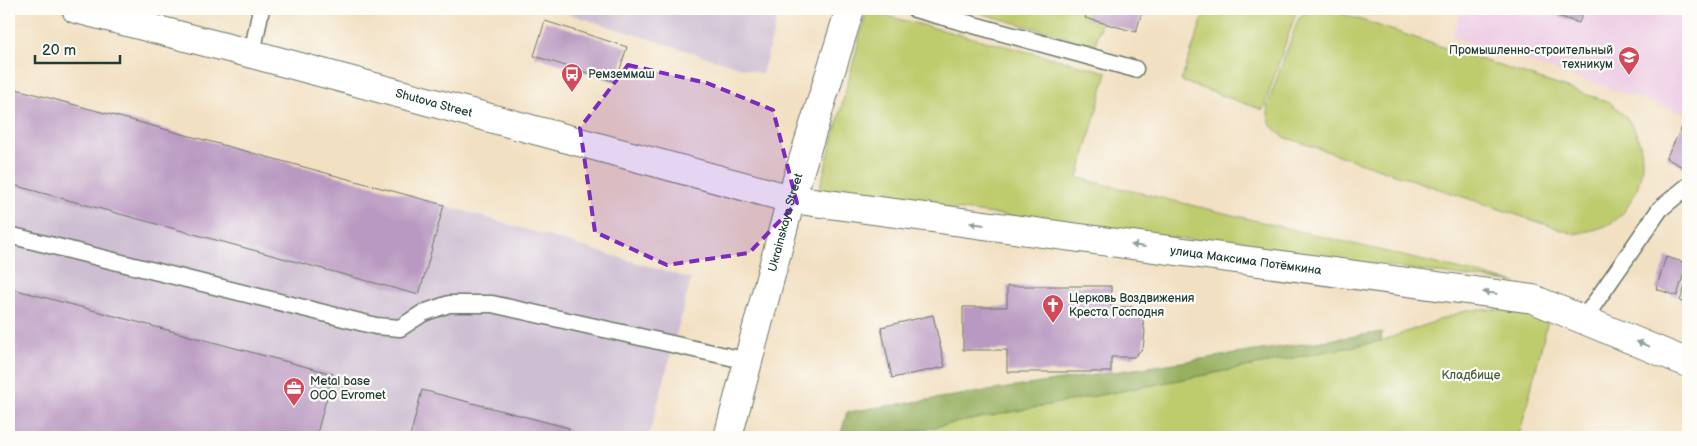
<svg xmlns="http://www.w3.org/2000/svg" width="1697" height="446" viewBox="0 0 1697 446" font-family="'Balsamiq Sans',sans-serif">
  <rect width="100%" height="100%" fill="#fdfcf7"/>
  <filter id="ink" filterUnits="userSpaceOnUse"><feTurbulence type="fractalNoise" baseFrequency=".02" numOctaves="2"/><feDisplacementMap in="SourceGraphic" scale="10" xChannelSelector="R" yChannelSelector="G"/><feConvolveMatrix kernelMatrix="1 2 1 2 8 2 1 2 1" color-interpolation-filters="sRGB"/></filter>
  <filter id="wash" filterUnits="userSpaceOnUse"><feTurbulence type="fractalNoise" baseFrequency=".0096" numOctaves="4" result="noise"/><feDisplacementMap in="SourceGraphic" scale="20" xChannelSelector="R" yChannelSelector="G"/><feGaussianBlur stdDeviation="1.12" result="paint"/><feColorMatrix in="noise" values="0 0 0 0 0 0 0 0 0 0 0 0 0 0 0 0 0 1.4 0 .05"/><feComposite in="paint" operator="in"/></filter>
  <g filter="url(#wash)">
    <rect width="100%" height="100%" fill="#f2e0c2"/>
    <!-- built -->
    <path fill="#efd0e6" d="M1461,9H1688V114L1452,37Z"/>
    <!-- industrial -->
    <g fill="#cdbed2">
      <path d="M553,9H780L762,74Z"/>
      <path d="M9,87L444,205L691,279L649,437H9Z"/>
    </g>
    <!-- green -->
    <g fill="#bfcc6e" stroke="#6f8451">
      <path d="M965,9H1105L1095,45Z"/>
      <path d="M1206,9H1297L1263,110L1181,81Z"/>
      <path d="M1328,9L1609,102C1614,106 1619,110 1624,115C1645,136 1647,171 1633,197C1628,206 1623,215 1614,221C1603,229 1588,231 1574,234L1284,137L1273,128L1269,122L1267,106L1299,17L1311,10Z"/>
      <path d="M867,11L1107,72L1078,178L1516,283L819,191Z"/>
      <path d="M1518,309L1548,320L1519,437H882L1381,341L1467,310Z"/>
    </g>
    <!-- forest -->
    <path fill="#97b061" stroke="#5b764a" d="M1382,332L1381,341L882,437H840L847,412Z"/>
    <g id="blocks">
      <!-- building -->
      <g fill="#b999c1">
        <path d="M1088,9H1143L1136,32L1085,18Z"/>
        <path d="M1537,9H1584L1579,23Z"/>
        <path d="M545,21L627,47L616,82L534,56Z"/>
        <path d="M9,87L444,205L419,295L9,184Z"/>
        <path d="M1688,116V170L1666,158Z"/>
        <path d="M1666,257L1687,263L1677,296L1656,289Z"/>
        <path d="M1688,277V304L1680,301Z"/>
        <path d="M1007,286H1111V307H1133L1142,316L1145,332L1143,348L1134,357H1111V372H1007V350H963V307H1007Z"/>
        <path d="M9,288L333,374L316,437H9Z"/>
        <path d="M933,315L945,367L892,378L881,327Z"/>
        <path d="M422,390L569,428L566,437H410Z"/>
      </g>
    </g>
  </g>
  <g filter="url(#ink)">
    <use href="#blocks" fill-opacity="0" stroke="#697666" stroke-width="1"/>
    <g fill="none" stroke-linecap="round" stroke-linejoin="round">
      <!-- service casing -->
      <g stroke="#697666" stroke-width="19">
        <g id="service">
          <path d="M915,9L1135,69"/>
          <path d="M252,54L261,9"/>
          <path d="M9,235L376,326L400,328L423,313L449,304H492L748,361"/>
          <path d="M1583,320L1660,209L1688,186"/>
        </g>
      </g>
      <!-- minor casing -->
      <g stroke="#697666" stroke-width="30">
        <g id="minor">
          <path id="s1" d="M791,199L1533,299L1688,363"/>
        </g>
      </g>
      <!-- tertiary casing -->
      <g stroke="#697666" stroke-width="30">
        <g id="tertiary">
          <path id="s2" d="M76,9L252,54L791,199"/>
          <path id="s3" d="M728,437L791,199L850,9"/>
        </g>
      </g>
      <!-- service -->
      <use href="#service" stroke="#fff" stroke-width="16"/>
      <!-- minor -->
      <use href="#minor" stroke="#fff" stroke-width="28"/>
      <!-- tertiary -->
      <use href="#tertiary" stroke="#fff" stroke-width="28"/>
    </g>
    <!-- one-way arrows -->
    <defs><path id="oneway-solid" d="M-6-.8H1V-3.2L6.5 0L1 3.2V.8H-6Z" transform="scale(1.25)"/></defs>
    <g fill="#8f9e9a">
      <use href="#oneway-solid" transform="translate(977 224) rotate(-172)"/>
      <use href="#oneway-solid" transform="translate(1138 246) rotate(-172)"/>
      <use href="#oneway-solid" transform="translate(1490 293) rotate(-172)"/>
      <use href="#oneway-solid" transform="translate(1643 344) rotate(-158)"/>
    </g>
  </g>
  <!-- marked area -->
  <path fill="#7b2cbf" fill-opacity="0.2" stroke="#7b2cbf" stroke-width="4" stroke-dasharray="10 6" stroke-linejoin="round" d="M628,65L707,83L773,110L797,203L749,253L667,265L595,232L580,128Z"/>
  <!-- icons -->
  <defs>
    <g id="school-pin" transform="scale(1.125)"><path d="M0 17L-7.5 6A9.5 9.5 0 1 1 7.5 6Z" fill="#d1495b" stroke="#fdfcf7"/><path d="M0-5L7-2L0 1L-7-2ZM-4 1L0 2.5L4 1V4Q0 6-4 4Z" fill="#fff"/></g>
    <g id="bus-pin" transform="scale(1.125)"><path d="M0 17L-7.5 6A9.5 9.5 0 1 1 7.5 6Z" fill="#d1495b" stroke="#fdfcf7"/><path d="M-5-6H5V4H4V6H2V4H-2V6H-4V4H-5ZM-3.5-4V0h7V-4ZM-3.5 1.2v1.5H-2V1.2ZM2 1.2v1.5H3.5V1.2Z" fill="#fff"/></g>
    <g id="church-pin" transform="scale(1.125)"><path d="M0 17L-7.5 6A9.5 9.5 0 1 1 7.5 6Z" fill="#d1495b" stroke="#fdfcf7"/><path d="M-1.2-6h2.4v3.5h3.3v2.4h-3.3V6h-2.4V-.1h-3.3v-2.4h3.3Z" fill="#fff"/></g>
    <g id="office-pin" transform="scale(1.125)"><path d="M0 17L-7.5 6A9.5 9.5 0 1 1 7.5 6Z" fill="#d1495b" stroke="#fdfcf7"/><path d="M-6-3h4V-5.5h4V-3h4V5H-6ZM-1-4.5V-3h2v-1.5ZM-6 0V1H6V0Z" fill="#fff"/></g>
  </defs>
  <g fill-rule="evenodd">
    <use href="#school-pin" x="1629" y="57"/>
    <use href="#bus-pin" x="572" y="74"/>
    <use href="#church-pin" x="1053" y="305"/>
    <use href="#office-pin" x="294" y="388"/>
  </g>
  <g text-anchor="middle" stroke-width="4.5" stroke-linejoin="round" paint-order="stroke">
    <!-- poi labels -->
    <g font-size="12" fill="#1f3d34" stroke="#fdfcf7" text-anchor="start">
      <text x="1613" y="54" text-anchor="end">Промышленно-строительный<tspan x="1613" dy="14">техникум</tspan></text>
      <text x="588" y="78">Ремземмаш</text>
      <text x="1069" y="302">Церковь Воздвижения<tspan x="1069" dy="14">Креста Господня</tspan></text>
      <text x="310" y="385">Metal base<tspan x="310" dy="14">OOO Evromet</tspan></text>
    </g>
    <!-- street labels -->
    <g font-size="12" fill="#1f3d34" stroke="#fdfcf7">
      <text dy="4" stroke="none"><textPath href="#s2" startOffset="370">Shutova Street</textPath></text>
      <text dy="4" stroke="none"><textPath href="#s3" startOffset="222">Ukrainskaya Street</textPath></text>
      <text dy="4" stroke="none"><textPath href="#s1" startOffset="459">улица Максима Потёмкина</textPath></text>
    </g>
    <!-- park labels -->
    <g font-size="12" fill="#476142" stroke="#fdfcf7">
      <text x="1471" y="379">Кладбище</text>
    </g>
  </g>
  <!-- margin -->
  <rect width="1697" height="446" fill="none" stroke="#fdfcf7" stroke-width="30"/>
  <!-- scale -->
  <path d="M35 55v8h85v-8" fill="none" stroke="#1f3d34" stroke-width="2.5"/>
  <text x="42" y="55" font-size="15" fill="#1f3d34" stroke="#fdfcf7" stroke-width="4" paint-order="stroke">20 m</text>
</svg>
